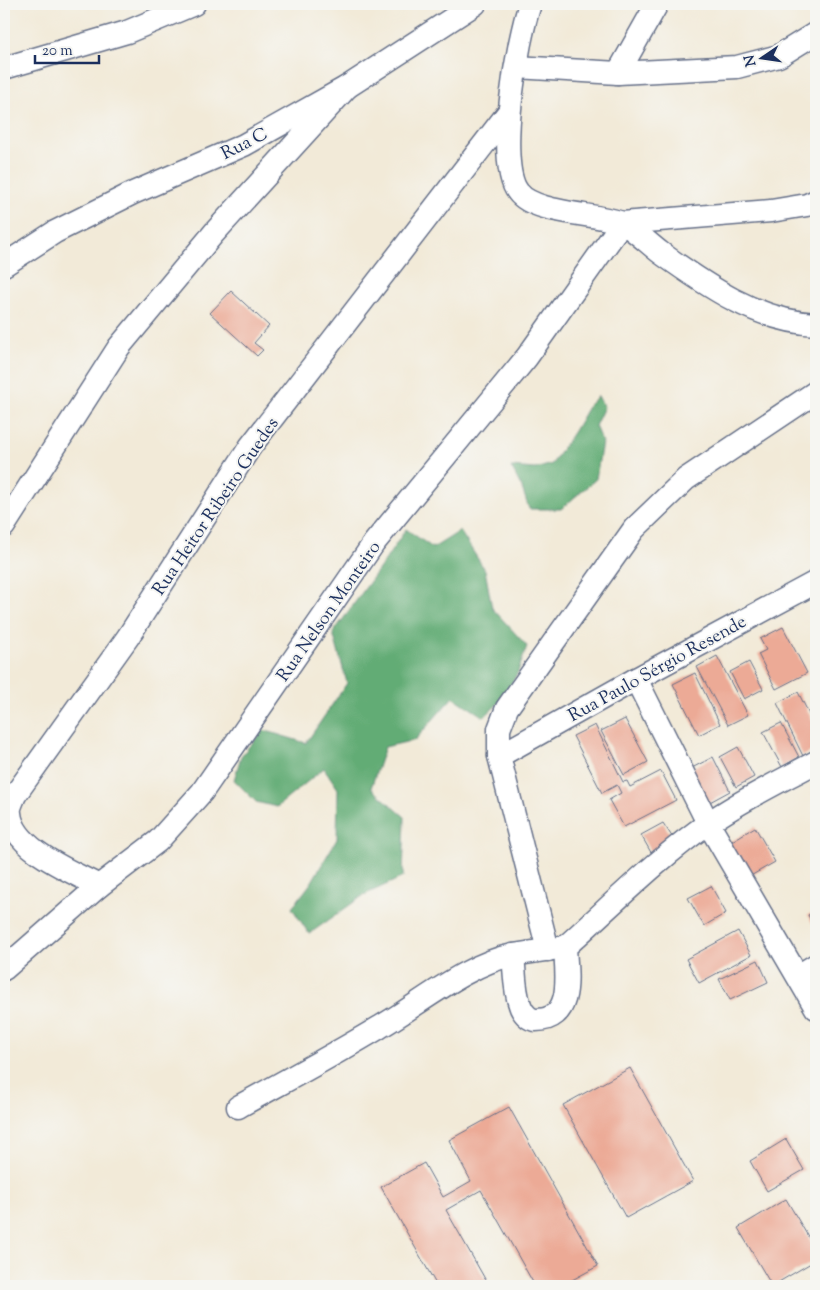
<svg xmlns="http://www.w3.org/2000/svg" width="820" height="1290" viewBox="0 0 820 1290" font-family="'Sorts Mill Goudy',serif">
  <rect width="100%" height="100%" fill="#f6f6f2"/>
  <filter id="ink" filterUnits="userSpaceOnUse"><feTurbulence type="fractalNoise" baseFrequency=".02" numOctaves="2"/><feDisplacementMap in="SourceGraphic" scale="10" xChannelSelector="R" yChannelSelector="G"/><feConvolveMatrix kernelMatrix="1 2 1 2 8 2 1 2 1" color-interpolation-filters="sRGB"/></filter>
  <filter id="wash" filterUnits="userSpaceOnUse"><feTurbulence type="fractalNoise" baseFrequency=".0096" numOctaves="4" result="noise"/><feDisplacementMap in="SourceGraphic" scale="20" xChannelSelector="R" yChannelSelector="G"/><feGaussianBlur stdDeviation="1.12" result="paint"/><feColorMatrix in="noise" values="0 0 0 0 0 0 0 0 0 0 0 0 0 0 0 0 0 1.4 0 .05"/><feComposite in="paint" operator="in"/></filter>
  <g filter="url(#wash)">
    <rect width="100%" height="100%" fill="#f2ead8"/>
    <!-- forest -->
    <g fill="#62ac75" stroke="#3e6e6a">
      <path d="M598,396L604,407L595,426L602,442L596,479L561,509H529L522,488L511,467L535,469L552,464L574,431L589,405Z"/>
      <path d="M406,529L433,548L460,531L485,570L492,608L527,646L518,672L503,699L484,717L453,697L415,740L385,747L371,788L405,817L403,877L364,895L309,934L292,908L311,883L337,839L338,789L324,768L277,807L256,802L234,780L241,756L263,730L306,743L347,683L333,633L384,562Z"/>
    </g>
    <g id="blocks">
      <!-- building -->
      <g fill="#ecaa96">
        <path d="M231,291L269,326L254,343L263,350L257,356L210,313Z"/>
        <path d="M783,627L807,673L776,689L758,654L766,650L760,639Z"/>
        <path d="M717,656L748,715L728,725L697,667Z"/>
        <path d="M749,662L763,689L744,699L730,672Z"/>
        <path d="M695,673L720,724L699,735L673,684Z"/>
        <path d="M798,692L816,728V749L803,756L777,703Z"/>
        <path d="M625,719L648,762L624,775L601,731Z"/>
        <path d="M781,723L799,757L782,767L763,732Z"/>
        <path d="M595,725L623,782L627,781L630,787L661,771L676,800L624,827L609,800L621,793L617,785L602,793L573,736Z"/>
        <path d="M738,747L754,777L736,787L720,757Z"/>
        <path d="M713,757L730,791L708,803L690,769Z"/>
        <path d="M663,823L673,838L653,856L641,835Z"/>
        <path d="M755,827L775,862L747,878L727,844Z"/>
        <path d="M711,886L726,913L704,926L688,898Z"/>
        <path d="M816,911V930L808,915Z"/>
        <path d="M738,931L751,955L699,983L686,959Z"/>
        <path d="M758,960L768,982L730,1000L719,979Z"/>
        <path d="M630,1068L693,1181L626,1218L563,1105Z"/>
        <path d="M509,1107L598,1266L561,1286H535L481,1190L446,1210L489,1286H437L381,1187L424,1163L443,1197L471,1181L449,1140Z"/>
        <path d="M786,1139L804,1170L767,1191L750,1161Z"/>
        <path d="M786,1199L816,1250V1260L772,1286L738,1228Z"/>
      </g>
    </g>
  </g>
  <g filter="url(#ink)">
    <use href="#blocks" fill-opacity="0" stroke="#667089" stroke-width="1"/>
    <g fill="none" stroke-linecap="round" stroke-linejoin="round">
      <!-- minor casing -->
      <g stroke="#667089" stroke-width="25">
        <g id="minor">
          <path d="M530,4C518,39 495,163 518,192C534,214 596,213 622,223C633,228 650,245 661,253C707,286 757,321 816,324"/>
          <path d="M516,67L618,73L737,67L779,56L816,33"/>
          <path d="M4,68L127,32L194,4"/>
          <path d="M618,73L657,4"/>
          <path d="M4,265L55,232L133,193L244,145L347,87L475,4"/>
          <path d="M4,526L119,347L214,233L347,87"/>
          <path d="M636,679L708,823L816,1008"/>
          <path d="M499,756L636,679L816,582"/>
          <path d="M99,886C71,871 13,849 10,813C9,808 13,800 15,795L128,637L250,447L508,113"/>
          <path d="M565,947L513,955C515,971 514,990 520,1005C522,1012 529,1020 536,1020C575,1020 566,972 565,947C612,905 658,858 710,822C743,799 781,781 816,762"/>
          <path d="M548,950L499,756V729L507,708L634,529L686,479L816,392"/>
          <path d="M4,969L99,886L158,841L202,792L374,543L527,357L622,223L771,211L807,205L816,201"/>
          <path d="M798,976L816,965"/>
          <path d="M238,1107C285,1081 334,1055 380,1027C420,1004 468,963 513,955"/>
        </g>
      </g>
      <!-- minor -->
      <use href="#minor" stroke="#fff" stroke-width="22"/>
    </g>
  </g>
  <g text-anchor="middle" stroke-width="4" stroke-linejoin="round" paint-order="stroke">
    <!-- street labels -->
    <g font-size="18" fill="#1b2f5e" stroke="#f6f6f2">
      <text transform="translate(244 143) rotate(-27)" y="6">Rua C</text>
      <text transform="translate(215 506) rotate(-56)" y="6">Rua Heitor Ribeiro Guedes</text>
      <text transform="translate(328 611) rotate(-55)" y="6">Rua Nelson Monteiro</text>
      <text transform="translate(657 668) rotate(-29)" y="6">Rua Paulo Sérgio Resende</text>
    </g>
  </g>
  <!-- margin -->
  <rect width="820" height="1290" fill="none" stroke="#f6f6f2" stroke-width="20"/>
  <!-- north arrow -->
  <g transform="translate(762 58) rotate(257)" stroke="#f6f6f2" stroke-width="4" paint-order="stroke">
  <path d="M0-4L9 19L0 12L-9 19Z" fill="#1b2f5e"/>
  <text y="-8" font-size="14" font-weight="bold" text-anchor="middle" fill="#1b2f5e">N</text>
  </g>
  <!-- scale -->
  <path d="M35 55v8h64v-8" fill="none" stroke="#1b2f5e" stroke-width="2.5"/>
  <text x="42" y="55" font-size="15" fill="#1b2f5e" stroke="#f6f6f2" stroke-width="4" paint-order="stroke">20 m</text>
</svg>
